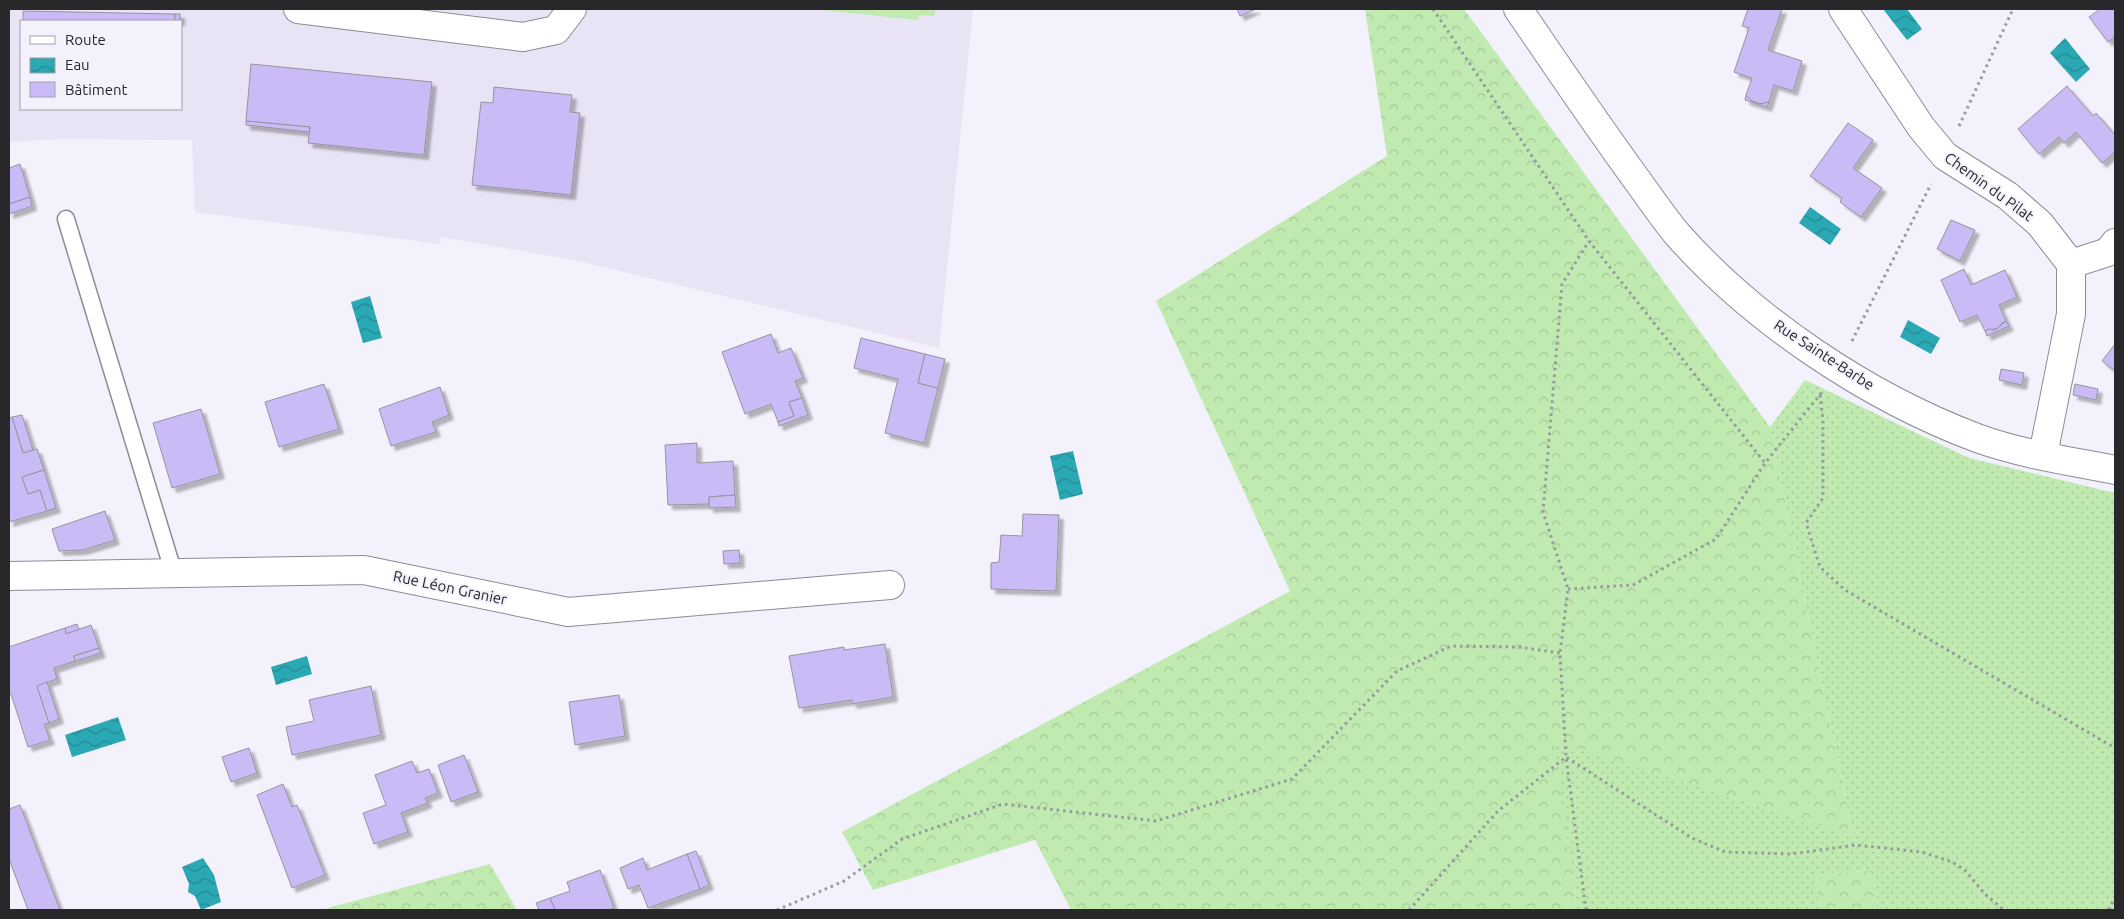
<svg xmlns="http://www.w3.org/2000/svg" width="2124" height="919" viewBox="0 0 2124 919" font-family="Ubuntu,sans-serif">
  <defs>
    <pattern id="grass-dots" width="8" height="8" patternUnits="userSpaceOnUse" patternTransform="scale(1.25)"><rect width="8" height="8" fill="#c0eab0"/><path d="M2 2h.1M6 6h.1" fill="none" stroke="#a5c998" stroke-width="1.8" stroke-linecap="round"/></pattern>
    <pattern id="forest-crowns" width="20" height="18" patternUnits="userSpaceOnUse" patternTransform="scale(1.25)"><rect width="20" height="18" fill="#c0eab0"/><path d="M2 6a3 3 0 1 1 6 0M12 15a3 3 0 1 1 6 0" fill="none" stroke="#a5c998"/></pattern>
    <pattern id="water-waves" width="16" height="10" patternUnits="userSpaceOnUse" patternTransform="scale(1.25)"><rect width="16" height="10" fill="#2aa8b3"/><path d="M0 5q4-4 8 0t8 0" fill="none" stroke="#248992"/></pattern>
    <filter id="shadow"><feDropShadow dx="4.5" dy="4.5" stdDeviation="1" flood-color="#0004"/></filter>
  </defs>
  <rect width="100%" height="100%" fill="#f3f1fb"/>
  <!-- built -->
  <path fill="#e8e4f5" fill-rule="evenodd" d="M9,9H973L939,348L574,260L441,237L440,244L195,212L192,140L62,139L9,142ZM21,21H181V109H21Z"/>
  <!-- grass -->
  <path fill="url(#grass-dots)" d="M1805,380L1969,458L2115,493V910H1879L1873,870L1816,875L1819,910H1577L1553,740L1853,836L1770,427Z"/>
  <!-- forest -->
  <g fill="url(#forest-crowns)">
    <path d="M1365,9H1464L1770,427L1853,836L1554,741L1577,910H1071L1035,840L873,890L842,832L1290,591L1156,301L1387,156Z"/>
    <path d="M490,864L517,910H321Z"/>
    <path d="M1873,870L1879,910H1819L1816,875Z"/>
  </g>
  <!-- pitch -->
  <path fill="#c0eab0" d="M811,9H936L934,16L919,15L918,20Z"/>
  <!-- water -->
  <g fill="url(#water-waves)">
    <path d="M1883,9H1907L1922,29L1907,40Z"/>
    <path d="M2065,38L2090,69L2076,82L2050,53Z"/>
    <path d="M1810,207L1841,229L1830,245L1799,223Z"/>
    <path d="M370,296L382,338L363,343L351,302Z"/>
    <path d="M1908,320L1940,338L1931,354L1900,337Z"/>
    <path d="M1073,451L1083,494L1060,500L1050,456Z"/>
    <path d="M307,656L312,674L276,685L271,667Z"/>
    <path d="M118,717L126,740L72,757L65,735Z"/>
    <path d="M203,858L214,875L221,902L201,910L195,896L188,892L189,884L182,867Z"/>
  </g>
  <!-- building -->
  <g fill="#cabbf6" stroke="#96949d" filter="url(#shadow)">
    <path d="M1237,9H1256L1240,16Z"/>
    <path d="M1748,9H1782L1768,50L1802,61L1793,91L1774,85L1769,102L1760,104L1752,101L1746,95L1752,78L1734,72L1749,28L1742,26Z"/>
    <path d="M2100,9H2115V36L2108,42L2089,17Z"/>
    <path d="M23,11L175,14V21H23Z"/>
    <rect x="175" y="14" width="5" height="7"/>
    <path d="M251,64L432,82L424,155L308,143L310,127L246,121Z"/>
    <path d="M2067,86L2093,116L2096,113L2115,135V152L2102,163L2076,132L2064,143L2059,137L2039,154L2018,129Z"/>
    <path d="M494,87L572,95L570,112L580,113L571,195L472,185L481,102L493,103Z"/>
    <path d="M1746,95L1752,101L1760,104L1769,102L1767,107L1745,100Z"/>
    <path d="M246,121L310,127L309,132L246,125Z"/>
    <path d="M1848,123L1873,140L1853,168L1882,188L1861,217L1840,202L1842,198L1810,176Z"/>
    <path d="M20,164L30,197L9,204V168Z"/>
    <path d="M30,197L32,206L9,214V204Z"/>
    <path d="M1951,220L1975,230L1960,261L1937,249Z"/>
    <path d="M1964,269L1971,285L2005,270L2017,297L1999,305L2006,321L2002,323L1999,328L1985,331L1977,315L1960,322L1941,280Z"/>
    <path d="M2006,321L2009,326L1987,336L1985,331L1989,329L1995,330Z"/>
    <path d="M771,334L778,353L791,348L803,378L795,381L802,398L789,402L794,416L778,422L771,404L745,414L722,352Z"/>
    <path d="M861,338L925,354L918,383L938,388L924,443L885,433L898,379L854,368Z"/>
    <path d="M2115,344V371L2102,361Z"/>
    <path d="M925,354L945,359L938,388L918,383Z"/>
    <path d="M2001,369L2024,373L2022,385L1999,380Z"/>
    <path d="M324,384L339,429L279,447L265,402Z"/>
    <path d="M2075,384L2098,389L2096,400L2073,395Z"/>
    <path d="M440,387L449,415L432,422L436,432L391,446L379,409Z"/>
    <path d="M802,398L808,415L779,426L778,422L794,416L789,402Z"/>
    <path d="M201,409L220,474L172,488L153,423Z"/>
    <path d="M22,415L33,450L23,453L12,417Z"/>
    <path d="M12,417L23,453L37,449L44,470L22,477L28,494L40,490L47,511L9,522V418Z"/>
    <path d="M697,443V463L733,461L735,495L709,497V504L668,505L665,445Z"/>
    <path d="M44,470L56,508L47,511L40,490L28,494L22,477Z"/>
    <path d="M735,495L736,507L709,508V497Z"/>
    <path d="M105,511L115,540L83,550L59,551L52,529Z"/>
    <path d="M1023,514L1059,515L1056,591L991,589V563L999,562L1001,535L1022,536Z"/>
    <path d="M739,550L740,563L724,564L723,551Z"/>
    <path d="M77,624L79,630L66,634L65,628Z"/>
    <path d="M91,625L99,648L74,656L75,661L54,668L57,679L37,686L49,723L44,724L50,740L28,747L11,694L9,695V647L65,628L66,634Z"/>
    <path d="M885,644L893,697L852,704V700L799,708L789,656L844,647V650Z"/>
    <path d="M99,648L101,653L75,661L74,656Z"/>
    <path d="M47,682L59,719L49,723L37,686Z"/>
    <path d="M371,686L381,735L292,755L286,727L314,721L309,700Z"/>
    <path d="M619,695L625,736L575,745L569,702Z"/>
    <path d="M249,748L257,773L231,782L222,757Z"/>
    <path d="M464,755L478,792L451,802L438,765Z"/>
    <path d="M412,761L417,773L429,769L438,793L425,798L428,803L401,813L408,832L374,844L363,813L386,805L375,775Z"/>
    <path d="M283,784L292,807L297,805L325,875L292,888L257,795Z"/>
    <path d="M20,805L60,910H28L9,859V809Z"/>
    <path d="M696,851L709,885L700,889L687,854Z"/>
    <path d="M687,854L700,889L648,908L639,885L628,889L620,868L643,858L647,870Z"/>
    <path d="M600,870L614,908L608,910H555L550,898L570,891L567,882Z"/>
    <path d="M550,898L555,910H539L536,903Z"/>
  </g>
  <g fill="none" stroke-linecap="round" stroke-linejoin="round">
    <!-- lane casing -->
    <g stroke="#8d8b94" stroke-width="19">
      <path id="lane" d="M66,219L174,574"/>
    </g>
    <!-- street casing -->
    <g stroke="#8d8b94" stroke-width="30">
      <g id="street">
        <path d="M298,9L523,37L556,30L572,9"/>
        <path d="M1518,9C1557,66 1596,124 1637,180C1650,198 1663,217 1677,234C1754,321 1868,397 1977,438C2021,454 2070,461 2115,470"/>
        <path d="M1843,9L1921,127L1945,156L2008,196L2040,224L2071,264V314L2043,455"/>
        <path d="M2071,264L2108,252L2115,243"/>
        <path d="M9,576L364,570L568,612L890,585"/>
      </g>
    </g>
    <!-- path -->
    <g stroke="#99979e" stroke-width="3" stroke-dasharray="2.5 4" stroke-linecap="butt">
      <path d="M1433,9L1589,241L1765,463"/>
      <path d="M1959,126L2013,9"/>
      <path d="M1852,341L1931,184"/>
      <path d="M1820,395L1823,421V498L1806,523L1820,567L1845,590L2115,748"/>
      <path d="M1568,589L1633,585L1716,539L1765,463L1822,392"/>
      <path d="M777,910L844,881L902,839L1003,804L1156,821L1292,779L1397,671L1451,646L1519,647L1560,653"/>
      <path d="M1409,910L1498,811L1566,757L1692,838L1725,852L1791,854L1856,845L1922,852L1952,862L1965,870L1985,894L2004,910"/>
      <path d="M1586,910L1566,757L1560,653L1568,589L1543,512L1562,284L1589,241"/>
      <path d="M2109,910L2115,897"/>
    </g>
    <!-- lane -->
    <use href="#lane" stroke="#fff" stroke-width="16"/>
    <!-- street -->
    <use href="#street" stroke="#fff" stroke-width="28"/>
  </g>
  <g text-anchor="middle" stroke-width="4" stroke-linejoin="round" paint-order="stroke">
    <!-- street labels -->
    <g font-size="15" fill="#28272a" stroke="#f3f1fb">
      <text transform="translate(1989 187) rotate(36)" y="5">Chemin du Pilat</text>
      <text transform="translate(1824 355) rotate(33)" y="5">Rue Sainte-Barbe</text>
      <text transform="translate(450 588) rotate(12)" y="5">Rue Léon Granier</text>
    </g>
  </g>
  <!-- border -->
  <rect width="2124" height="919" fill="none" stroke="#28272a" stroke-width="20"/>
  <!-- legend -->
  <rect x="20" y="20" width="162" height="90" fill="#f3f1fb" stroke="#a2a0a7"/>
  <rect x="30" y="36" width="25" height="8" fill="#ffffff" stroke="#a2a0a7"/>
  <text x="65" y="45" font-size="15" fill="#28272a">Route</text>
  <rect x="30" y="58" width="25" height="15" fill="url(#water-waves)" stroke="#a2a0a7"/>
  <text x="65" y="70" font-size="15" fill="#28272a">Eau</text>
  <rect x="30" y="82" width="25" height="15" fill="#cabbf6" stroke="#a2a0a7"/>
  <text x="65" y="95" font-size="15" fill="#28272a">Bâtiment</text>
</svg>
